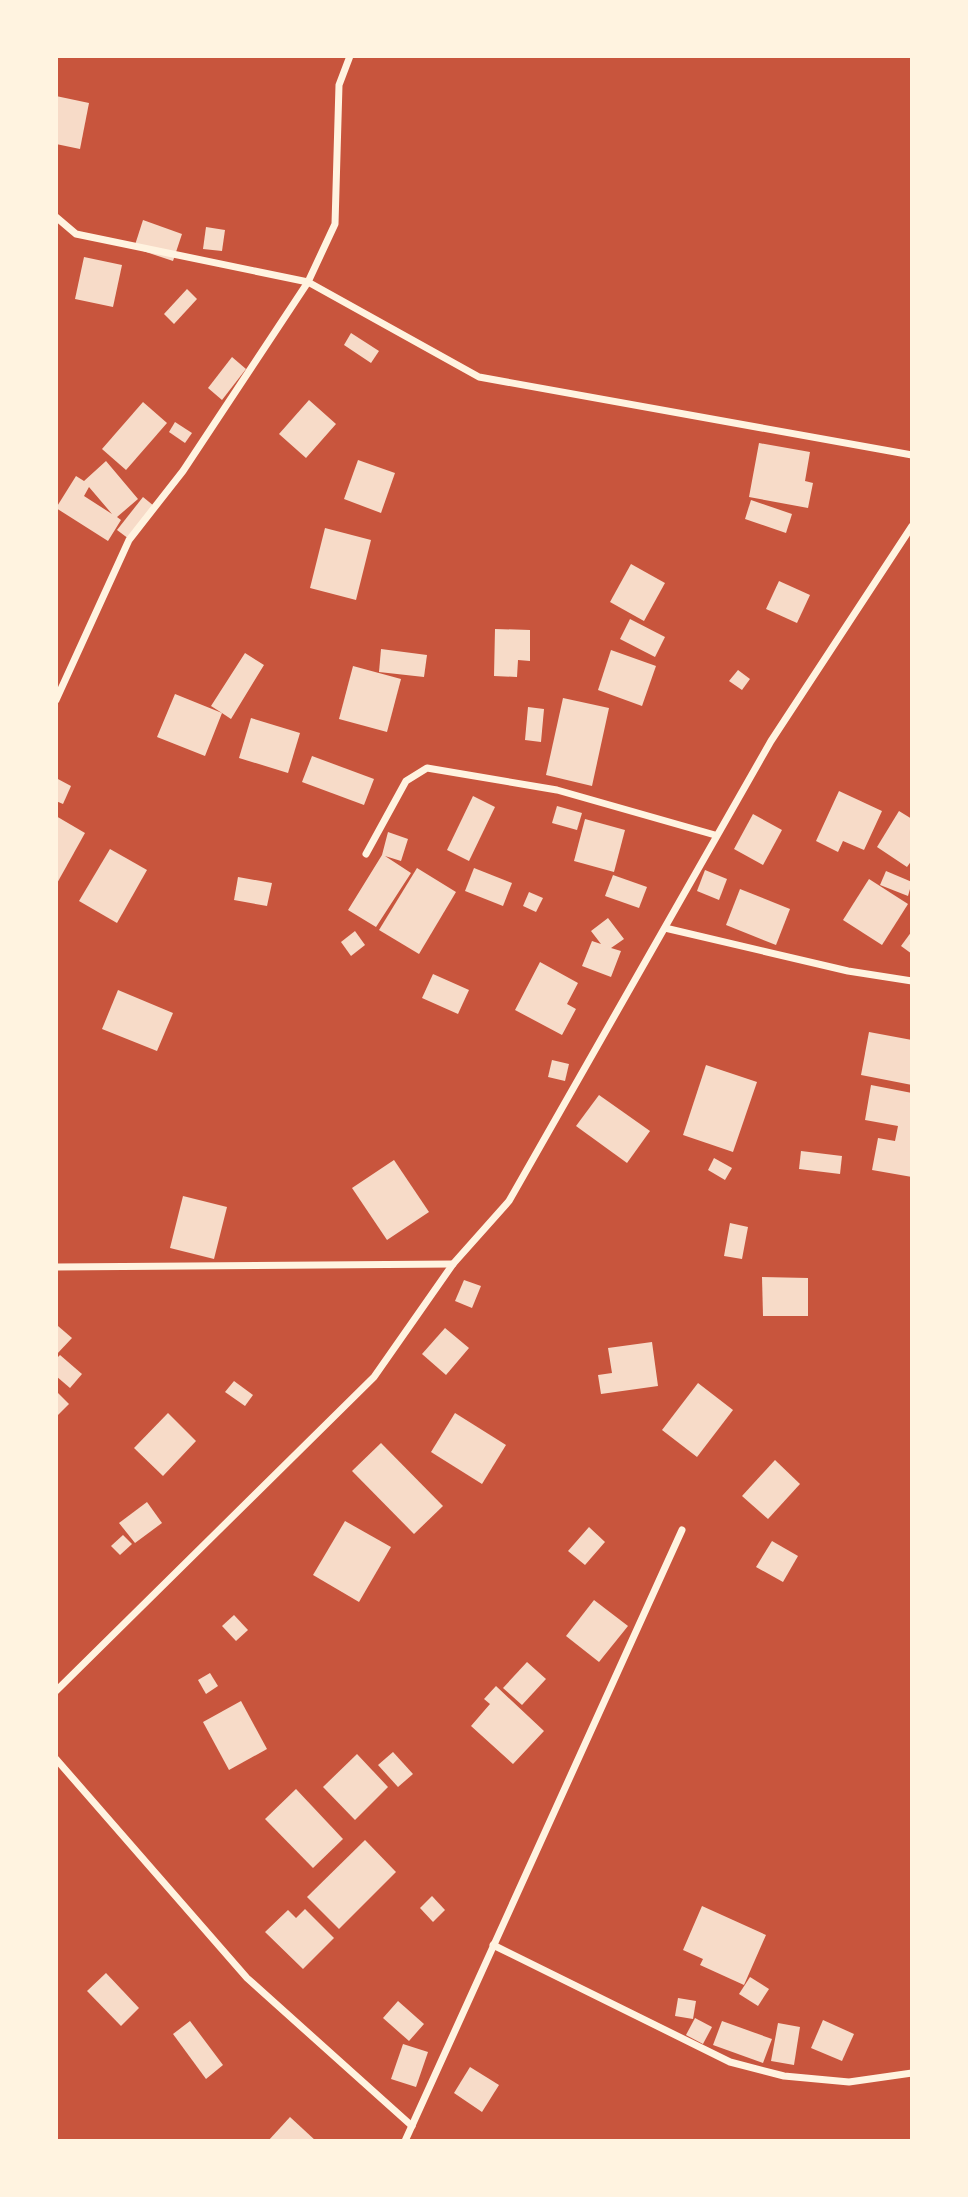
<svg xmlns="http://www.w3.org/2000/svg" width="968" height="2197" viewBox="0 0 968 2197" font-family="Quicksand,sans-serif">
  <rect width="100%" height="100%" fill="#c8553d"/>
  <!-- building -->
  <g fill="#f7dbc8" fill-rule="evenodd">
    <path d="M56,96L89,103L80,149L56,144Z"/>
    <path d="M143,220L182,234L173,261L134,248Z"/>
    <path d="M206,227L225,230L222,251L203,249Z"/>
    <path d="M84,257L122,265L113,307L75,299Z"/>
    <path d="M187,289L197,299L174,324L164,314Z"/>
    <path d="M351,333L379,351L371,363L344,345Z"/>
    <path d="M232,357L246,369L222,400L208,388Z"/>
    <path d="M309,400L336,424L306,458L279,434Z"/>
    <path d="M143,402L167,423L126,470L102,449Z"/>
    <path d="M175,422L192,433L185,443L169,432Z"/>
    <path d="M759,443L810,452L805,481L813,483L808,508L749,497Z"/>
    <path d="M358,460L395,473L381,513L344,499Z"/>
    <path d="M106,461L138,499L117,517L121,520L108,541L56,508L76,476L84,481ZM89,487L112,514L84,496Z"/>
    <path d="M143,497L154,506L129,539L117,530Z"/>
    <path d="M751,500L792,514L786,533L745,519Z"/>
    <path d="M325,528L371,540L356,600L310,588Z"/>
    <path d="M631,564L665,583L644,621L610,602Z"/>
    <path d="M779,581L810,595L797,623L766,609Z"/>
    <path d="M630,619L665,637L655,657L620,639Z"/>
    <path d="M495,629L530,630V661L518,660L517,677L494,676Z"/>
    <path d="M381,649L427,655L424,677L379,672Z"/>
    <path d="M611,650L656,666L642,706L598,690Z"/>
    <path d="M245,653L264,665L231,719L222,713L205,756L157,737L175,694L222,713L211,706Z"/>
    <path d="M353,666L401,679L387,732L339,719Z"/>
    <path d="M738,670L750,679L742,690L729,681Z"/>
    <path d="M563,698L609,708L592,786L546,775Z"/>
    <path d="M528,707L544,709L541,742L525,740Z"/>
    <path d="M251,718L300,733L288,773L239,758Z"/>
    <path d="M312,756L374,779L364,805L302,782Z"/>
    <path d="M56,778L71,786L63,804L56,801Z"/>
    <path d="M839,791L882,811L864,850L843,841L838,852L816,841Z"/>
    <path d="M473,796L495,807L469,861L447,850Z"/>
    <path d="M557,806L582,813L577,830L552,823Z"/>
    <path d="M899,811L912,819V860L907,867L877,847Z"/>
    <path d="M753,814L782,830L763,865L734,849Z"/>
    <path d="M56,816L85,833L56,885Z"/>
    <path d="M585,819L625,830L614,872L574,861Z"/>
    <path d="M388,832L408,839L401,861L385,856L411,873L376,927L348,910L382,855Z"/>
    <path d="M110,849L147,870L117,923L79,901Z"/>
    <path d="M417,868L456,892L419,954L379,930Z"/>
    <path d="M474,868L512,883L503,906L465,891Z"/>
    <path d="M705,870L727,879L719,900L697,891Z"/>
    <path d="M886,871L912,882L908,896L880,885Z"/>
    <path d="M613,875L647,887L639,908L605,896Z"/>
    <path d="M238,877L272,883L267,906L234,900Z"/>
    <path d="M869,879L908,904L882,945L843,920Z"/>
    <path d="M740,889L790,909L776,945L726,925Z"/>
    <path d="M529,892L543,898L536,912L523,906Z"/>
    <path d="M608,918L624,939L611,948L621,951L611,977L582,966L592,941L601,944L591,931Z"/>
    <path d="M355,931L365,945L351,956L341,942Z"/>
    <path d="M912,931V954L901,946Z"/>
    <path d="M540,962L578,983L567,1004L576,1009L562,1035L515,1010Z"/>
    <path d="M433,974L469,990L458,1014L422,998Z"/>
    <path d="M118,990L173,1013L157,1051L102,1029Z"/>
    <path d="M869,1032L912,1040V1085L861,1075Z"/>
    <path d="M552,1060L569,1064L565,1081L548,1077Z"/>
    <path d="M706,1065L757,1082L733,1152L683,1135Z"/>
    <path d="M871,1085L912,1093V1177L872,1170L878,1138L895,1141L898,1126L865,1120Z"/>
    <path d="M599,1095L650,1131L627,1163L576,1126Z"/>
    <path d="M801,1151L842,1156L840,1174L799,1169Z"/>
    <path d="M714,1158L732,1168L725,1180L708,1170Z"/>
    <path d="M394,1160L429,1212L387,1240L352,1188Z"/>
    <path d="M183,1196L227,1207L214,1259L170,1248Z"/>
    <path d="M730,1223L748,1227L742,1259L724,1256Z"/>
    <path d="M762,1277L808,1278V1316H763Z"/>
    <path d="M464,1280L481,1286L472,1308L455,1301Z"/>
    <path d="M58,1326L72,1338L56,1355V1328Z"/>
    <path d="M445,1328L469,1348L446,1375L422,1354Z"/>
    <path d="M652,1342L658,1386L601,1394L598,1375L612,1373L608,1348Z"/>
    <path d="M60,1355L82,1374L70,1388L56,1376V1359Z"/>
    <path d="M234,1381L253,1395L245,1406L225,1392Z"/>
    <path d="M698,1383L733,1410L697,1457L662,1430Z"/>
    <path d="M56,1391L69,1404L56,1417Z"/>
    <path d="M168,1413L196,1441L163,1476L134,1448Z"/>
    <path d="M455,1413L506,1445L482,1484L431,1452Z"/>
    <path d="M381,1443L443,1506L414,1534L352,1471Z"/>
    <path d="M775,1460L800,1484L768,1519L742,1496Z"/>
    <path d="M147,1502L162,1523L135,1543L119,1523Z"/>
    <path d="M345,1521L391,1547L359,1602L313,1575Z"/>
    <path d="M589,1527L605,1542L585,1565L568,1551Z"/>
    <path d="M123,1535L132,1544L120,1555L111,1546Z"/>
    <path d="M772,1541L798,1556L783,1582L756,1567Z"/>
    <path d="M594,1600L628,1626L599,1662L566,1636Z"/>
    <path d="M234,1615L248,1630L236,1641L222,1626Z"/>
    <path d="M527,1662L546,1679L522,1705L503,1688Z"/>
    <path d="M210,1673L218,1686L206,1694L198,1680Z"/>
    <path d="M496,1686L544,1731L513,1764L471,1726L490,1704L484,1699Z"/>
    <path d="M241,1701L267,1749L229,1770L203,1722Z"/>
    <path d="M393,1752L413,1774L398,1787L378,1765Z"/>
    <path d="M357,1754L388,1787L355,1820L323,1787Z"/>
    <path d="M296,1789L343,1839L313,1868L265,1819Z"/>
    <path d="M365,1840L396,1872L339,1929L307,1897Z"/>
    <path d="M432,1896L445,1910L433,1922L420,1908Z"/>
    <path d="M702,1906L766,1935L744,1985L700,1965L703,1959L683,1950Z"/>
    <path d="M305,1909L334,1938L303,1969L265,1932L288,1910L296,1918Z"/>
    <path d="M106,1973L139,2008L121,2026L87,1991Z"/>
    <path d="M750,1977L769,1989L758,2006L739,1994Z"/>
    <path d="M678,1998L696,2001L693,2019L675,2016Z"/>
    <path d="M398,2001L424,2024L409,2041L383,2018Z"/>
    <path d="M695,2018L712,2027L703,2044L686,2035Z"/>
    <path d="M823,2020L854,2034L842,2061L811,2048Z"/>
    <path d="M190,2021L223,2065L206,2079L173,2034Z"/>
    <path d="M722,2021L772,2039L763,2063L713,2045Z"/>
    <path d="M778,2023L800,2027L794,2065L771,2061Z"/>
    <path d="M403,2044L428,2052L416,2087L391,2079Z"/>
    <path d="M470,2067L499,2085L482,2112L454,2093Z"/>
    <path d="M290,2117L316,2141H268Z"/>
  </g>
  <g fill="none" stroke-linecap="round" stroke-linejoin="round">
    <!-- minor -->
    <g stroke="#fff3e0" stroke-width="7">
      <path d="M56,217L76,234L308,282L479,377L912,455"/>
      <path d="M56,700L129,540L183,471L308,282L335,224L339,85L350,56"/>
      <path d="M366,854L406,781L427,768L557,790L715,835"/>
      <path d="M665,928L848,971L912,981"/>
      <path d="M56,1267L453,1264"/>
      <path d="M56,1691L374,1377L453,1264L509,1201L771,741L912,526"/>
      <path d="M56,1759L247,1978L412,2126"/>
      <path d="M493,1945L730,2062L784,2076L849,2082L912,2073"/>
      <path d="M405,2141L682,1530"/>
    </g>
  </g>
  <!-- border -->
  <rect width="968" height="2197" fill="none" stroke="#fff3e0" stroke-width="116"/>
</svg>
